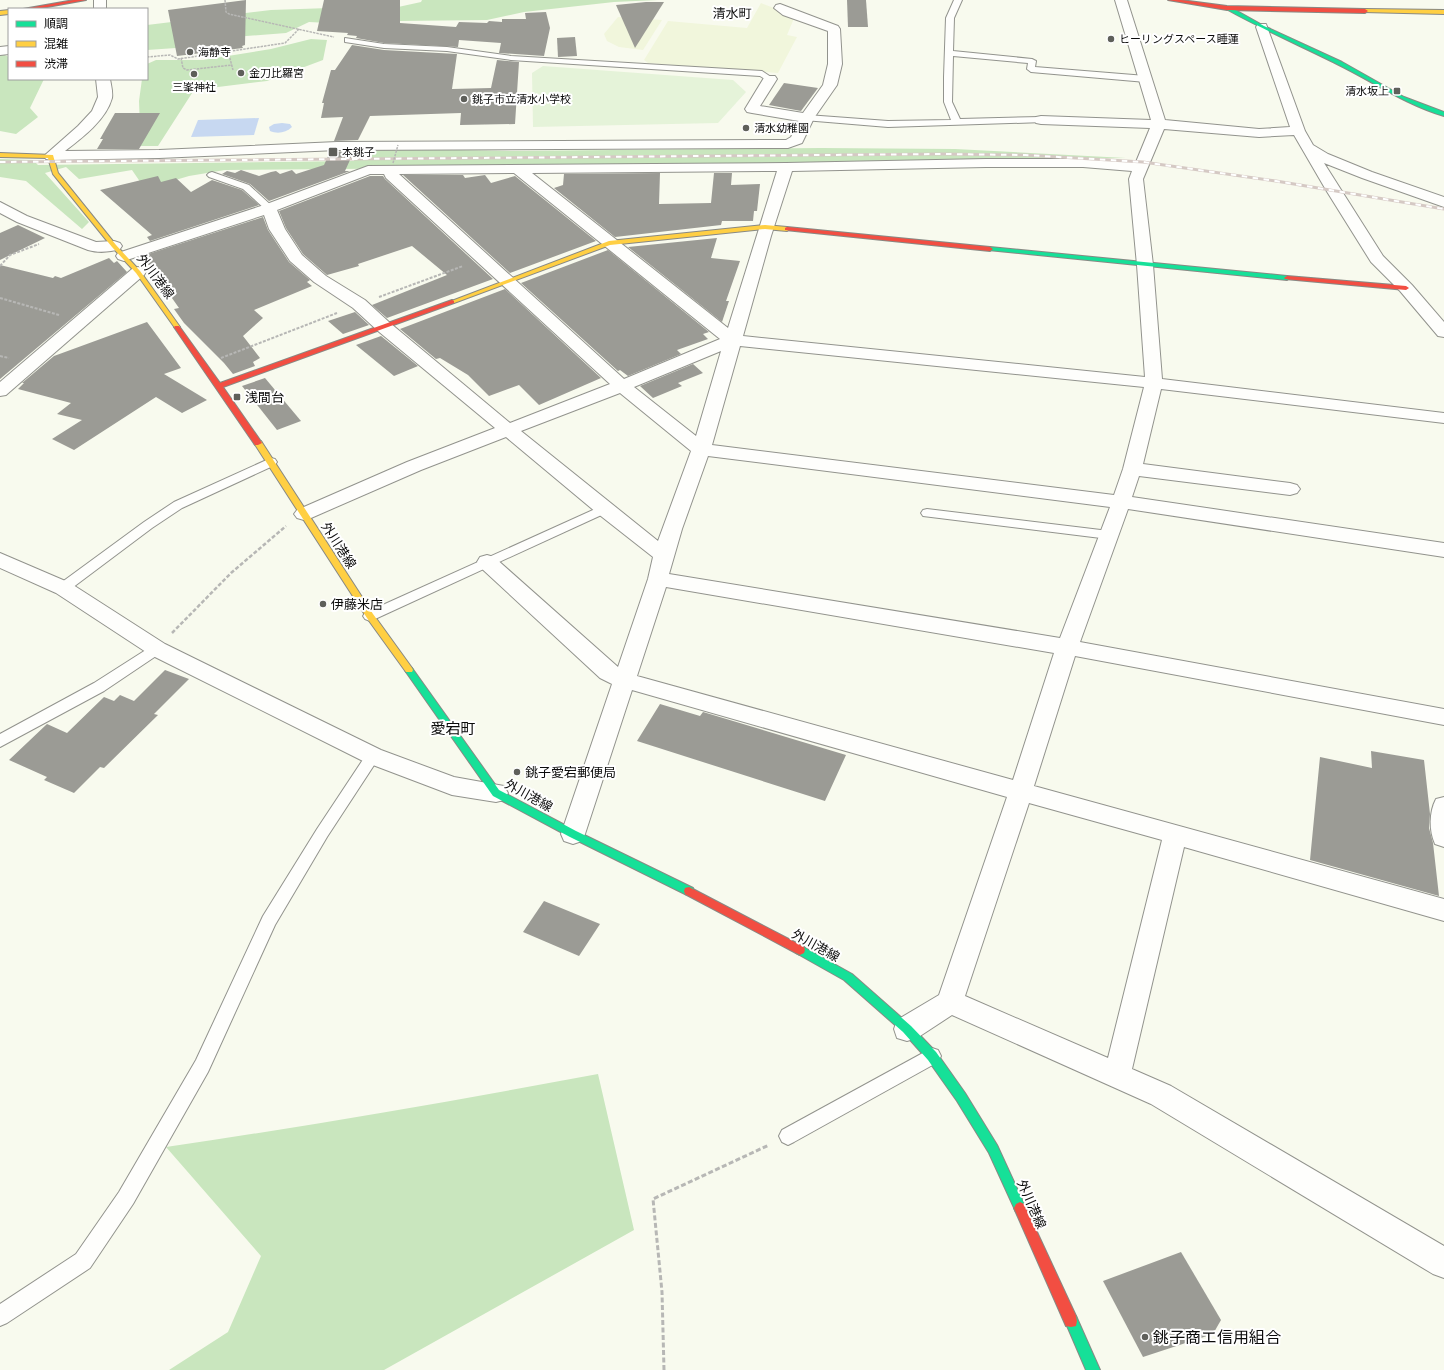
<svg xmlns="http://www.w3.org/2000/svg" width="1444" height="1370" viewBox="0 0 1444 1370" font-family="Merriweather,'Noto Sans JP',serif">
  <rect width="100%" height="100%" fill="#f8faee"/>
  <!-- farmland -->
  <g fill="#f1f6dc">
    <path d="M761,3L795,16L787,35L797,37L778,73L648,63L644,60L668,21L747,28Z"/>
    <path d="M618,17L662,20L643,50L619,47L607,41L604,34Z"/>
  </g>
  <!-- forest -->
  <g fill="#c9e6be">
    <path d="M422,0H658L614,2L524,12L487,20L399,21L386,26L309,22L286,33L246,36L176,48L147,50V25L271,10L329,8L380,11L421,2Z"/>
    <path d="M311,39L327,40L323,60L267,81L194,90L158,146H132L140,127L139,101L142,79H147V64L156,60H203L271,49Z"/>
    <path d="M0,53L9,57V79H44L30,108L38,117L16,134L0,131Z"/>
    <path d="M821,148L955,149L1126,158L673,166L225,170L189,176L145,189L132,170L79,179L66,167L45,173L89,222L82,229L26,181L0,177V159L33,160L38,165L354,161L357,151L331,150L410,149L513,151Z"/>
    <path d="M598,1074L634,1230L384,1370H169L228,1332L261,1256L166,1147C310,1126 454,1101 598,1074Z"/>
  </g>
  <!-- pitch -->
  <path fill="#e5f3d9" d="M543,66L733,80L746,92L718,123L533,127L532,73Z"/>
  <!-- water -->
  <g fill="#c7d8f1">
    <path d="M259,118L254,135L191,137L198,120Z"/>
    <path d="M282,123L290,124L292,127C286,133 277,134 270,131L269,127L274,124Z"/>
  </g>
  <!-- building -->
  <g fill="#9b9b95">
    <path d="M246,0L245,45L242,46L243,48L177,56L168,10Z"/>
    <path d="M324,0H400V23L456,27L459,22L487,23L489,21L502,22V19H526L525,13L546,12L550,28L544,56L499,53L501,43L459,40L458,47L384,43L356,38L357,36L347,35L348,33L317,31Z"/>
    <path d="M847,0H866L868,27H848Z"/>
    <path d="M646,2H664L635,48L616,5Z"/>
    <path d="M575,37L577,56L558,57L557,38Z"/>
    <path d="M352,45L384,50L457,54L452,89L491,88L497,60L519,62L515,124L460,125L461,113L370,116L358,140L334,141L343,117L321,118L324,103H322L331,70H335Z"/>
    <path d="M784,83L818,88L801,111L769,105Z"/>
    <path d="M115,113H160L139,149H97L103,139H100Z"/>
    <path d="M354,151L345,171H350L269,201L250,184L222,174L227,171L235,173L241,170L259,176L271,172L276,171L280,174L292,170L296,174L324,165L330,152Z"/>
    <path d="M660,173L659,204L711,203L714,173H732L731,185L760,184L757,211H754L753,221H722L721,225L615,237L554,188L563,185L564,174Z"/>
    <path d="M403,175H463L465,178L485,175L491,183L515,176L596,241L510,273Z"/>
    <path d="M158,176L161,182L176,178L191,192L212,180L242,190L259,205L150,241L147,237L152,235L100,190Z"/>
    <path d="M370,176H383L385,179L493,279L387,318L372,305L447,275L412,246L358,264L359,266L327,275L303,254L286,228L279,211Z"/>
    <path d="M263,217L268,230L289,262L310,280L307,282L312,286L254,310L263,318L243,336L260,358L253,362L255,366L233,374L224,363L184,323L174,309L179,308L143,257L139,261L136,258Z"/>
    <path d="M18,225L45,238L0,260V233Z"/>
    <path d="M717,238L711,258L740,261L726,301H729L722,322L628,247Z"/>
    <path d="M608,250L709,332L703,334L708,339L677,350L681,354L628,376L620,370L618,371L521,283Z"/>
    <path d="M109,258L114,263L117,261L127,272L0,379V265L53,278L55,276L61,278Z"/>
    <path d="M505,289L601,378L539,405L519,385L489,396L468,375L440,358L436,359L400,329Z"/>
    <path d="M355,312L369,325L343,334L328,321Z"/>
    <path d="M147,322L181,368L164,374L207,400L182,413L156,397L74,450L52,439L82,420L57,414L71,403L18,389L24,383H22L54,356Z"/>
    <path d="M381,336L418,366L394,376L356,345Z"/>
    <path d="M693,364L703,373L678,383L682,386L653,398L640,386Z"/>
    <path d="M265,378L301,421L277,430L242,386Z"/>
    <path d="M165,670L189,679L154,714L158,715L104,768L100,767L74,793L44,780L47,777L9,760L47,724L67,733L104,697L114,701L120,695L134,701Z"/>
    <path d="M660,704L700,716L703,712L846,755L825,801L637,741Z"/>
    <path d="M1371,751L1424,760L1430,814L1429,828L1433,843L1439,896L1310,860L1320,757L1372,768Z"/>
    <path d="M544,901L600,924L579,956L523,932Z"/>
    <path d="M1181,1252L1221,1320L1213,1334L1143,1357L1103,1281Z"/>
  </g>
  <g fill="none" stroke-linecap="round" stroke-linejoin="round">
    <!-- lane casing -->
    <g stroke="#92938d" stroke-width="2">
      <g id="lane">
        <path d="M954,0H962L954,18L953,51L1032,59L1036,61L1035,67L1146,76L1150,79L1146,82L1031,72L1027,69L1028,63L953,56L952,102L960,119L1041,117L1044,118L1045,120L1044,122L888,127L804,120L803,118L804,116L807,115L888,121L951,120L944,102V77L946,18Z"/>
        <path d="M345,38L384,44L447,47L511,56L762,71L774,79L770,82L760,76L511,60L447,51L384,48L345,42Z"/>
        <path d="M212,172L249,185L274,208L269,211L266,210L243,189L209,177L207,175L209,173Z"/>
        <path d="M271,458L275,459L277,462L275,465L182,508L152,528L68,591L63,592L58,591L56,588L58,585L144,522L174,502Z"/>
        <path d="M604,505L608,506L610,509L608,512L375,619L370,621L365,619L363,616L365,613Z"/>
        <path d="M927,509L1109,531L1113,532L1115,535L1113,538L1109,539L923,516L921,513L923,510Z"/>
        <path d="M157,644L162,646L164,649L162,652L104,691L0,747V734L94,683L152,646Z"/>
        <path d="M373,750L378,752L380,756L327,837L275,925L208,1072L133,1204L90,1268L7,1323L0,1326V1304L76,1254L119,1192L196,1060L263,916L317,829L368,752Z"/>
        <path d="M932,1048L938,1050L941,1056L938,1062L794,1142L788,1145L782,1142L779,1136L782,1130Z"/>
      </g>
    </g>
    <!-- street casing -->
    <g stroke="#92938d" stroke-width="2">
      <g id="street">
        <rect x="94" y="0" width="12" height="9"/>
        <path d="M1115,0H1127L1165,120L1259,129L1290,127L1256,27L1258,24H1266L1305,131L1313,145L1328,154L1372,172L1444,197V207L1362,178L1324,163L1383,256L1412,285L1444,322V337L1438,336L1400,291L1371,262L1326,190L1294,135L1259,137L1164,129L1143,179L1153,265L1162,379L1444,413V423L1161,389L1143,464L1290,483L1297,485L1300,489L1297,493L1290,495L1139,476L1132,497L1444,543V557L1128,509L1080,642L1444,709V725L1075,656L1034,786L1444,899V921L1184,847L1132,1069L1171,1086L1444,1246V1278L1433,1274L1151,1104L952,1015L917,1038L907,1041L897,1038L894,1029L897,1020L939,995L1007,797L632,690L585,834L582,841L573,844L564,841L561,834L612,684L600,678L480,567L477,562L480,557L487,555L494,557L618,667L648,579L653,557L597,513L506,437L421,470L311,518L304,520L297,518L294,514L297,510L407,462L495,428L378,331L353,308L314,282L290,261L269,229L264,215L130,259L124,261L118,259L116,256L118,253L264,205L368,166L786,163L986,159H1083L1136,162L1150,128L1041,124L1036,123L1034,120L1036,117L1041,116L1151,120ZM986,167H1083L1132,171L1129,179L1137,265L1145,377L743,336L771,236L792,171ZM777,171L728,328L532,173ZM514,173L720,339L624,379L399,174ZM370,174H384L386,178L610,384L510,423L390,323L365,300L326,276L302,255L285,229L277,210ZM740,346L1144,387L1123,469L1114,495L712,445ZM721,351L696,436L634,387ZM620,393L691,451L658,541L521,431ZM708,456L1110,507L1060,638L669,574L682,529ZM666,587L1054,653L1013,780L637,676ZM1029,803L1162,840L1108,1058L965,996Z"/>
        <path d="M780,4L838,26L840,29L842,64L837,85L814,118L802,143L788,148L337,150L159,158L51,160L46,159L44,156L78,126L92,111L98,97L96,79H110C111,85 113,92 112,98C106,120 82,138 65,151L159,150L337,142L786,140L791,137L799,121L752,113L747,112L745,109L765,76H775L777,79L760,106L803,113L823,85L828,64V31L783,15L774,8L776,5Z"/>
        <path d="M9,46V54L0,55V47Z"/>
        <path d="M0,202L27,216L96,242L114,241L120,243L122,246L120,249C110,252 98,253 88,250L17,222L0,213Z"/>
        <path d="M138,267L144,269L146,272L144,275L6,395L0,396V382L132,269Z"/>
        <path d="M0,553L70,583L165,644L381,750L454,777L504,786L508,793L504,800L496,802L452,795L365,762L149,654L56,593L0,568Z"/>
        <path d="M1444,797V847L1435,844C1429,831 1429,812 1436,799Z"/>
      </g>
    </g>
    <!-- fast casing -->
    <g stroke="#888984" stroke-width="2">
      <g id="fast">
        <path d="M1230,7L1264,26L1342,62L1404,97L1444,112V116C1404,104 1374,82 1337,64C1301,46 1264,30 1228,10L1227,9Z"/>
        <path d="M990,247L1287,276L1290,278L1287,280L988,250V248Z"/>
        <path d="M409,667L412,668L499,790L576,831L693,888L694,891L693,894L689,895L685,894L570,837L493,796L406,672L405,670Z"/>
        <path d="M800,945L852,974L911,1026L936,1052L965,1093L997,1145L1026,1208L1024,1212L1020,1214L1016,1212L989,1153L957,1101L928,1060L903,1032L844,980L796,953L795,950L796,947Z"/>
        <path d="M1071,1315L1076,1316L1100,1370H1086L1065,1321L1066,1316Z"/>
      </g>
    </g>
    <!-- slow casing -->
    <g stroke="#888984" stroke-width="2">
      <g id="slow">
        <path d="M1365,9L1444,10V14L1363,12L1362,11Z"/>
        <path d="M9,10V14L0,15V11Z"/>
        <path d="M0,153L53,155L58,173L116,245L140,271L180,327L179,328H175L136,273L112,247L53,174L48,158L0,157Z"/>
        <path d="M765,225L787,227L790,229L787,231L765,229L610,245L454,303H450L449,302L609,241Z"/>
        <path d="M255,441H261L373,614L412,668L413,670L412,672H406L367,618L254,443Z"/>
      </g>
    </g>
    <!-- jam casing -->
    <g stroke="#888984" stroke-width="2">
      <g id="jam">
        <path d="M74,0H86L36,9H23Z"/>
        <path d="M1168,0H1181L1227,6L1365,9L1368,11L1365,13L1227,10Z"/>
        <path d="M787,227L990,247L993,249L990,251L785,230V228Z"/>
        <path d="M1287,276L1406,286L1409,288L1406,290L1285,279L1284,278Z"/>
        <path d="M452,300L454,301V303L223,387L262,443L258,445H255L174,327L175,326H179L220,383Z"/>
        <path d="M689,887L804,947L805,950L804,953L800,955L796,953L685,894L684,891L685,888Z"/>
        <path d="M1020,1202L1024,1204L1076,1316L1077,1321L1076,1326L1071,1327L1066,1326L1014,1208L1016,1204Z"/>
      </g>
    </g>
    <!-- path-far3 -->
    <g stroke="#b7b7b5" stroke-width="1.5" stroke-dasharray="2.5 1" stroke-linecap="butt">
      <path d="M225,0L226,12L229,14L334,37"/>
      <path d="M228,51L233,70"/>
      <path d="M147,57L170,55L178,59L285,43L299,29"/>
      <path d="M181,58L183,68L187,70L232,65"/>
    </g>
    <!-- path-far2 -->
    <g stroke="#b7b7b5" stroke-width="2" stroke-dasharray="3 1.5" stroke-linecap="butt">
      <path d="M0,266L10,255L39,244"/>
      <path d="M379,297L463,266"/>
      <path d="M0,298L59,315"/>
      <path d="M0,356L9,358"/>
      <path d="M221,358L337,313"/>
    </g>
    <!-- path-far1 -->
    <path stroke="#b7b7b5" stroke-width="2.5" stroke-dasharray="4 2" stroke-linecap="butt" d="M172,633L231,573L286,526"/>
    <!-- path -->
    <path stroke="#b7b7b5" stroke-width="3" stroke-dasharray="5 2.5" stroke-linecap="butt" d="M664,1370L662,1292L653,1199L769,1145"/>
    <!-- lane -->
    <use href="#lane" fill="#fefefc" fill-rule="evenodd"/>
    <!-- street -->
    <use href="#street" fill="#fefefc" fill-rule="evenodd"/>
    <!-- fast -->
    <use href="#fast" fill="#16e098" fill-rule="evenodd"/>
    <!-- slow -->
    <use href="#slow" fill="#ffcf43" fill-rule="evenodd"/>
    <!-- jam -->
    <use href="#jam" fill="#f24e42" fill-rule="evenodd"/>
    <!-- rail casing -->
    <g stroke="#d5c9c4" stroke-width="3">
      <path id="rail" d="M0,162L942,154L1025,155L1143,162L1276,181L1444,209"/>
    </g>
    <!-- rail -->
    <use href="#rail" stroke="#fff" stroke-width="2" stroke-dasharray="5.5" stroke-linecap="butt"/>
    <!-- path-bridge -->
    <path stroke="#b7b7b5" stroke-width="1.5" stroke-dasharray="2.5 1" stroke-linecap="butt" d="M393,163L398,145"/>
  </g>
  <!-- markers -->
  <g fill="#5e5f5a" stroke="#fff" stroke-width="1.5">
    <circle cx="1111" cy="39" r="4"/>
    <circle cx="190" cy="52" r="4"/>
    <circle cx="241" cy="73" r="4"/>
    <circle cx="194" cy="74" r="4"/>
    <rect x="1393" y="87" width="8" height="8" rx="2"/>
    <circle cx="464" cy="99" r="4"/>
    <circle cx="746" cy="128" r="4"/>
    <rect x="328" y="147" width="10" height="10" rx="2"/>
    <rect x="233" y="393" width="8" height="8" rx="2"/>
    <circle cx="323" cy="604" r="4"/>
    <circle cx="517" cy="772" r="4"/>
    <circle cx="1145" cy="1337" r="4"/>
  </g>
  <g text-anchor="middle" stroke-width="4" stroke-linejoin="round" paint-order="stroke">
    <!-- far-poi labels -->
    <g font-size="11" fill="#0b0b0b" stroke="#fff" text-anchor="start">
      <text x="1119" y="43">ヒーリングスペース睡蓮</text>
      <text x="198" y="56">海静寺</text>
      <text x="249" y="77">金刀比羅宮</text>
      <text x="194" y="91" text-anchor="middle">三峯神社</text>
      <text x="1389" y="95" text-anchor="end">清水坂上</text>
      <text x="472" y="103">銚子市立清水小学校</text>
      <text x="754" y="132">清水幼稚園</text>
      <text x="342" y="156">本銚子</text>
    </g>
    <!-- far-quarter labels -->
    <g font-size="13" fill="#0b0b0b" stroke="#fff">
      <text x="732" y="18">清水町</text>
    </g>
    <!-- street labels -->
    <g font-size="13" fill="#0b0b0b" stroke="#fff">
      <text transform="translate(156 276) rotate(53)" y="5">外川港線</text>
      <text transform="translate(339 545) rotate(57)" y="5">外川港線</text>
      <text transform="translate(529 795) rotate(29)" y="5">外川港線</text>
      <text transform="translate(816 945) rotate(29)" y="5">外川港線</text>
      <text transform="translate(1032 1204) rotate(66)" y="5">外川港線</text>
    </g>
    <!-- poi labels -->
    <g font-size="13" fill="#0b0b0b" stroke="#fff" text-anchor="start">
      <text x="245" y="402">浅間台</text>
      <text x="331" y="609">伊藤米店</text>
      <text x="525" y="777">銚子愛宕郵便局</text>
    </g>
    <!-- quarter labels -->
    <g font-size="15" fill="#0b0b0b" stroke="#fff">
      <text x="453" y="734">愛宕町</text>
    </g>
    <!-- near-poi labels -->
    <g font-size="16" fill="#0b0b0b" stroke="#fff" text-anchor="start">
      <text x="1153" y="1343">銚子商エ信用組合</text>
    </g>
  </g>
  <!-- legend -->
  <rect x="8" y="8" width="140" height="72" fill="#ffffff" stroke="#9d9d9d"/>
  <rect x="16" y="21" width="20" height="6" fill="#16e098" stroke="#9d9d9d"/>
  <text x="44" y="28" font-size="12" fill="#0b0b0b">順調</text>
  <rect x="16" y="41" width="20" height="6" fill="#ffcf43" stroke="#9d9d9d"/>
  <text x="44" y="48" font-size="12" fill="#0b0b0b">混雑</text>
  <rect x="16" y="61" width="20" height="6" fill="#f24e42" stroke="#9d9d9d"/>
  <text x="44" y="68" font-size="12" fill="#0b0b0b">渋滞</text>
</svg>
